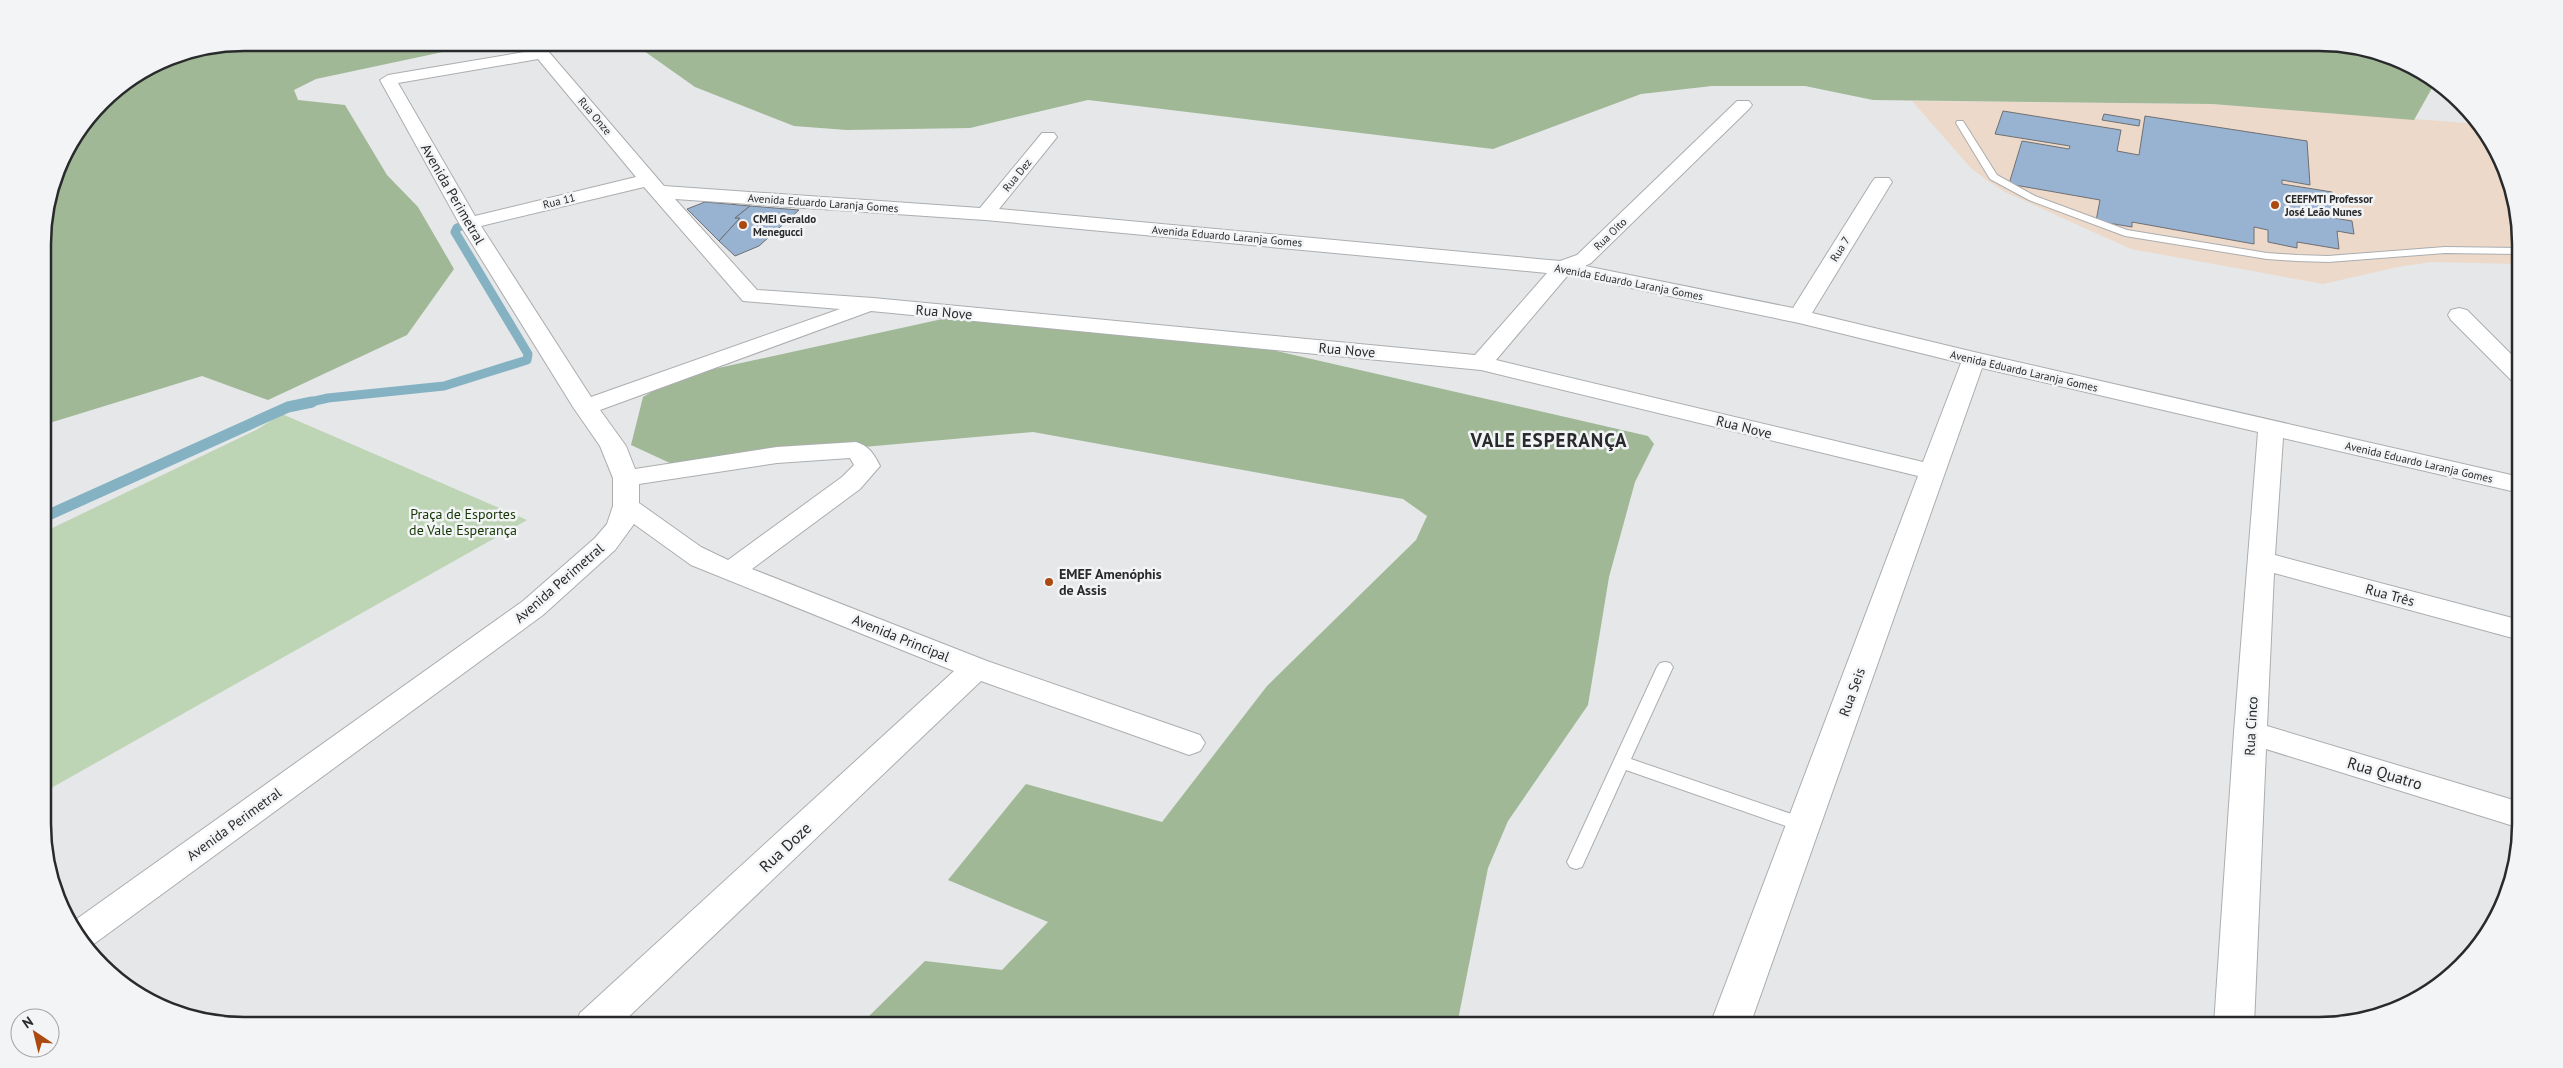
<svg xmlns="http://www.w3.org/2000/svg" width="2563" height="1068" viewBox="0 0 2563 1068" font-family="'PT Sans',sans-serif">
  <rect width="100%" height="100%" fill="#e5e7e9"/>
  <!-- education -->
  <path fill="#ecd9c9" d="M1912,101L2212,104L2480,124L2505,167L2519,218V264L2431,262L2398,267L2323,284L2131,249L2005,192L1985,179L1970,167Z"/>
  <!-- green -->
  <path fill="#bdd5b4" d="M282,414L527,520L44,792V532L256,430Z"/>
  <!-- forest -->
  <g fill="#a0b896">
    <path d="M244,43H485L316,79L294,90L298,100L345,105L387,175L418,207L454,269L407,335L268,400L202,376L43,425V231L63,155L111,93L167,58Z"/>
    <path d="M2319,43L2396,58L2436,81L2414,120L2212,104L1873,100L1805,86H1712L1641,94L1493,149L1088,100L970,128L847,130L794,126L695,87L637,46L619,43Z"/>
    <path d="M956,316L1268,349L1648,436L1654,444L1635,482L1609,577L1588,705L1508,821L1488,868L1457,1025H860L925,961L1002,970L1048,922L948,880L1026,784L1162,822L1267,686L1416,540L1427,516L1403,499L1033,432L672,464L631,445L643,397L677,377Z"/>
  </g>
  <g fill="none" stroke-linecap="round" stroke-linejoin="round">
    <!-- stream-far1 -->
    <path stroke="#84b2c2" stroke-width="9" d="M306,403L328,398L444,386L527,360L528,354L455,232L457,228L475,220"/>
    <!-- stream -->
    <path stroke="#84b2c2" stroke-width="11" d="M44,517L288,407L312,402"/>
  </g>
  <!-- building -->
  <g fill="#98b2d2" stroke="#6f7072">
    <path d="M2003,111L2121,130L2117,151L2139,155L2145,116L2307,141L2310,185L2282,180V184L2332,192L2334,218L2352,221L2354,234L2337,231L2339,249L2297,242V248L2268,242V230L2254,227V244L2132,222V227L2096,221L2100,200L2009,184L2022,141L2069,149L2070,146L1995,134Z"/>
    <path d="M2104,114L2140,120L2139,126L2102,120Z"/>
    <path d="M705,202L728,204L750,206L735,218H740L719,241L687,209Z"/>
    <path d="M750,206L799,210L759,246L735,256L719,241L740,218H735Z"/>
  </g>
  <g fill="none" stroke-linecap="round" stroke-linejoin="round">
    <!-- service casing -->
    <g stroke="#abadaf" stroke-width="2">
      <g id="service">
        <path d="M1957,121H1963L1997,175L2035,196L2127,230L2267,253L2297,255L2328,256L2445,247L2519,248V254L2445,253L2328,262L2297,261L2267,259L2125,236L2029,200L1990,179L1956,123Z"/>
        <path d="M1665,662L1670,663L1673,667L1631,759L1809,820L1812,825L1809,830L1803,832L1626,770L1582,867L1576,869L1570,867L1567,862L1657,667L1660,663Z"/>
      </g>
    </g>
    <!-- minor casing -->
    <g stroke="#abadaf" stroke-width="2">
      <g id="minor">
        <path d="M542,49L548,51L664,186L980,208L1042,133H1054L1057,137L999,209L1560,261L1577,255L1737,101H1749L1752,105L1749,109L1591,263L1585,266L1793,308L1872,182L1875,178H1889L1892,182L1812,313L1974,352L2520,477V493L2283,438L2275,555L2520,620V640L2274,573L2267,726L2520,802V828L2266,749L2254,1025H2214L2234,732L2258,432L1982,368L1750,1025H1710L1918,476L1481,370L871,311L600,410L626,446L635,469L777,447L856,442C869,446 874,454 880,466L860,489L752,569L987,661L1200,735L1205,743L1200,751L1189,755L1178,751L981,681L620,1025H575L580,1013L954,671L691,565L634,524L615,550L543,615L87,949L71,923L523,601L595,538L607,524L613,506V478L600,446L573,407L459,223L380,80L388,75ZM538,59L636,177L475,216L398,83ZM644,187L743,301L840,309L591,397L481,226ZM675,199L985,220L1547,273L1475,355L873,298L757,290ZM1568,275L1799,323L1961,363L1923,462L1496,360ZM850,458L854,465L842,477L728,560L701,547L639,503V484L777,463Z"/>
        <path d="M2459,308L2467,310L2519,362V382L2511,380L2451,320L2448,315L2451,310Z"/>
      </g>
    </g>
    <!-- service -->
    <use href="#service" fill="#fff" fill-rule="evenodd"/>
    <!-- minor -->
    <use href="#minor" fill="#fff" fill-rule="evenodd"/>
  </g>
  <!-- markers -->
  <g fill="#ac4910" stroke="#f2f4f6" stroke-width="2">
    <circle cx="2275" cy="205" r="5"/>
    <circle cx="743" cy="225" r="5"/>
    <circle cx="1049" cy="582" r="5"/>
  </g>
  <g text-anchor="middle" stroke-width="5" stroke-linejoin="round" paint-order="stroke">
    <!-- far-street labels -->
    <g font-size="11" fill="#292a2b" stroke="#f2f4f6">
      <text transform="translate(595 116) rotate(50)" y="4">Rua Onze</text>
      <text transform="translate(1017 175) rotate(-51)" y="4">Rua Dez</text>
      <text transform="translate(559 201) rotate(-14)" y="4">Rua 11</text>
      <text transform="translate(823 203) rotate(4)" y="4">Avenida Eduardo Laranja Gomes</text>
      <text transform="translate(1610 234) rotate(-44)" y="4">Rua Oito</text>
      <text transform="translate(1227 236) rotate(5)" y="4">Avenida Eduardo Laranja Gomes</text>
      <text transform="translate(1840 249) rotate(-58)" y="4">Rua 7</text>
      <text transform="translate(1629 282) rotate(11)" y="4">Avenida Eduardo Laranja Gomes</text>
      <text transform="translate(2024 371) rotate(13)" y="4">Avenida Eduardo Laranja Gomes</text>
      <text transform="translate(2419 462) rotate(13)" y="4">Avenida Eduardo Laranja Gomes</text>
    </g>
    <!-- far-poi labels -->
    <g font-size="11" font-weight="bold" fill="#292a2b" stroke="#f2f4f6" text-anchor="start">
      <text x="2285" y="203">CEEFMTI Professor<tspan x="2285" dy="13">José Leão Nunes</tspan></text>
      <text x="753" y="223">CMEI Geraldo<tspan x="753" dy="13">Menegucci</tspan></text>
    </g>
    <!-- street labels -->
    <g font-size="14" fill="#292a2b" stroke="#f2f4f6">
      <text transform="translate(453 194) rotate(60)" y="5">Avenida Perimetral</text>
      <text transform="translate(944 312) rotate(5)" y="5">Rua Nove</text>
      <text transform="translate(1347 350) rotate(5)" y="5">Rua Nove</text>
      <text transform="translate(1744 427) rotate(14)" y="5">Rua Nove</text>
      <text transform="translate(559 583) rotate(-41)" y="5">Avenida Perimetral</text>
      <text transform="translate(2390 595) rotate(15)" y="5">Rua Três</text>
      <text transform="translate(901 638) rotate(22)" y="5">Avenida Principal</text>
      <text transform="translate(1852 692) rotate(-70)" y="5">Rua Seis</text>
      <text transform="translate(2251 726) rotate(-87)" y="5">Rua Cinco</text>
      <text transform="translate(234 824) rotate(-36)" y="5">Avenida Perimetral</text>
    </g>
    <!-- park labels -->
    <g font-size="14" fill="#153604" stroke="#f2f4f6">
      <text x="463" y="519">Praça de Esportes<tspan x="463" dy="16">de Vale Esperança</tspan></text>
    </g>
    <!-- poi labels -->
    <g font-size="14" font-weight="bold" fill="#292a2b" stroke="#f2f4f6" text-anchor="start">
      <text x="1059" y="579">EMEF Amenóphis<tspan x="1059" dy="16">de Assis</tspan></text>
    </g>
    <!-- near-street labels -->
    <g font-size="16" fill="#292a2b" stroke="#f2f4f6">
      <text transform="translate(2385 773) rotate(17)" y="6">Rua Quatro</text>
      <text transform="translate(785 847) rotate(-43)" y="6">Rua Doze</text>
    </g>
    <!-- district labels -->
    <g font-size="19" font-weight="bold" letter-spacing="1" fill="#292a2b" stroke="#f2f4f6">
      <text x="1549" y="447">VALE ESPERANÇA</text>
    </g>
  </g>
  <!-- crop -->
  <path d="M0 0H2563V1068H0ZM244 51H2319A193 193 0 0 1 2512 244V824A193 193 0 0 1 2319 1017H244A193 193 0 0 1 51 824V244A193 193 0 0 1 244 51Z" fill="#f2f4f6" fill-rule="evenodd"/>
  <path fill="none" stroke="#292a2b" stroke-width="2.5" d="M244 51H2319A193 193 0 0 1 2512 244V824A193 193 0 0 1 2319 1017H244A193 193 0 0 1 51 824V244A193 193 0 0 1 244 51Z"/>
  <!-- north arrow -->
  <g transform="translate(35 1033) rotate(325)"><circle r="24" fill="#f2f4f6" stroke="#a2a3a5"/>
  <path d="M0-4L9 19L0 12L-9 19Z" fill="#ac4910"/>
  <text y="-8" font-size="14" font-weight="bold" text-anchor="middle" fill="#292a2b">N</text>
  </g>
</svg>
